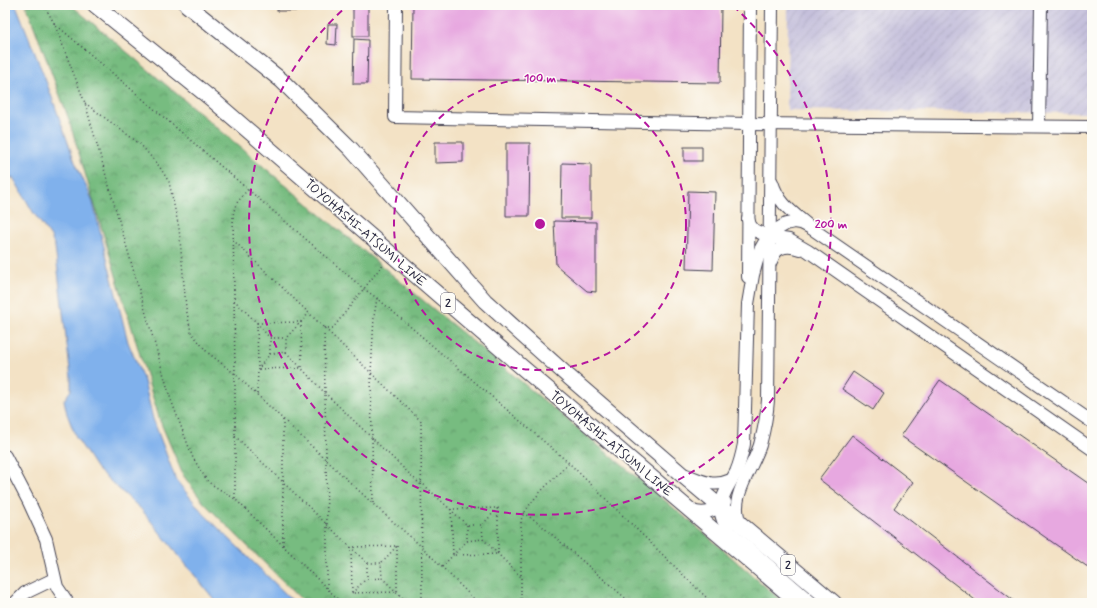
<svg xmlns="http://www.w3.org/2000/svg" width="1097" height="608" viewBox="0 0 1097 608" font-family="Mynerve,sans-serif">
  <defs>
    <pattern id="industrial-furrows" width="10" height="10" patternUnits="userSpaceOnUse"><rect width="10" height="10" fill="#c5c0db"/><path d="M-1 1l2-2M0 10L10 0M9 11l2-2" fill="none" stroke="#a9a5bd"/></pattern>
    <pattern id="forest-crowns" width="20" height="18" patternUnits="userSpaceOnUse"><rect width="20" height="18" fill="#77bc80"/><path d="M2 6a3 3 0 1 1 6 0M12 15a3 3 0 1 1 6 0" fill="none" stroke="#61986a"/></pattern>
  </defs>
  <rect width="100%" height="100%" fill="#fdfcf7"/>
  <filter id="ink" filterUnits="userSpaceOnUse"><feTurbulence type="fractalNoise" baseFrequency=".025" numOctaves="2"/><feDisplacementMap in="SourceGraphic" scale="8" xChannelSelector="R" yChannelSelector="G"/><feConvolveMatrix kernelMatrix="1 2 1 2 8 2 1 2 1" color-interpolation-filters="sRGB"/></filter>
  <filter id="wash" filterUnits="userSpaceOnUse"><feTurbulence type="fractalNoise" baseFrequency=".012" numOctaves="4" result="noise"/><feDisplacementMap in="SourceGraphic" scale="16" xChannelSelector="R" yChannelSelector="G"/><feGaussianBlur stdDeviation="0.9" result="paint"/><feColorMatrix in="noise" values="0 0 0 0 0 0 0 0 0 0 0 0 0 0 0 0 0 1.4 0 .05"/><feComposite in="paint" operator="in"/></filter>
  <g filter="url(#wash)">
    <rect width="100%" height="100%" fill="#f3e2c5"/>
    <!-- industrial -->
    <path fill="url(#industrial-furrows)" d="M788,5H1092V113L787,110Z"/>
    <!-- forest -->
    <path fill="url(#forest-crowns)" stroke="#4c6f5e" d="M26,5H71L396,278L698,528L784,603H305L203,502L183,475L160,421L68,117Z"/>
    <!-- water -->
    <path fill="#80b1ec" stroke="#516a94" d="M5,5H16L46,81L75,162L92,199L128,342L144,381L153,419L176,480L203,513L295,603H217L141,509L97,469L76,437L67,414L64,400L71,390V378L55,247L51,237L33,212L14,179L5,175Z"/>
    <g id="blocks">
      <!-- building -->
      <g fill="#e7a8e0">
        <rect x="277" y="5" width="19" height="6"/>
        <rect x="353" y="5" width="15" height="31"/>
        <path d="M413,5H721L720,83L412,79Z"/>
        <path d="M328,24H337L336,45L327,44Z"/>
        <path d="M354,39L368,40L367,84H353Z"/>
        <path d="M435,142H463V162L435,163Z"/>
        <path d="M506,143H530L529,216H506Z"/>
        <rect x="684" y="147" width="18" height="14"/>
        <path d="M562,163L591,164V218H561Z"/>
        <path d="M688,191L715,192L713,270L686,269Z"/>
        <path d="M554,221L596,222V292L587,291L556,265Z"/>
        <path d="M853,372L884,393L873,410L842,389Z"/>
        <path d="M940,380L1092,486V570L901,436Z"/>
        <path d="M852,435L913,482L894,508L1017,603H979L819,479Z"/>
      </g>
    </g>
  </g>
  <g filter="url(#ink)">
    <use href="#blocks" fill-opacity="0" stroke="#413f50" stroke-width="1"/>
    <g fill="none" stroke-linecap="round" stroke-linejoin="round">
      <!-- minor casing -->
      <g stroke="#413f50" stroke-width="14">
        <g id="minor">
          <path d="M396,5L395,117L748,124L1092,127"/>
          <path d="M1039,126L1041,5"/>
          <path d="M772,182C779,205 794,213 811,228L1092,422"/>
          <path d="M748,219L750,225L754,230L770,237L789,240L808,251L1092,449"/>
          <path d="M811,228L801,223L795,222L786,224L776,230L764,243L760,250L753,275L748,304L744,444C742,454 740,463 736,472C724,495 711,508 730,532L812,603"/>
          <path d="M770,263C772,260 773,256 775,253C781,245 791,246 800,249"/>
          <path d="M748,277L750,5"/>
          <path d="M5,456L29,502L46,539L57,587L68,603"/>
          <path d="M686,475C703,481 713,488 731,480"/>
          <path d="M691,511C705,515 715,512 725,502"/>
          <path d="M742,526C726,501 752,470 760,445C764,430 767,415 768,400L772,5"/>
          <path d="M15,603L25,593L54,579"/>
        </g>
      </g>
      <!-- major casing -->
      <g stroke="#413f50" stroke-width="17">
        <g id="major">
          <path d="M95,5L214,101L523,368L799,603"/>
          <path d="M187,5L281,80L351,149L485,301L569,377L680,473L834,603"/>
        </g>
      </g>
      <!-- path -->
      <g stroke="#413f50" stroke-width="1.5" stroke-dasharray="1 3" stroke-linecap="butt">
        <path d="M44,5L54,23L85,103L171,400L193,458L208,482L235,499L342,603"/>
        <path d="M54,23L364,289L377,298L569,463L712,603"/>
        <path d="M85,103L140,144L159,166L169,182L179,228L186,308L191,332L207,352L235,374L373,504L422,547L478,603"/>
        <path d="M233,240L421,421L422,603"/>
        <path d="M234,300L257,323L270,338"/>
        <path d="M301,322L302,368L258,369L257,323Z"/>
        <path d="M286,352L325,393L421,485"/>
        <path d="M270,354V338H286"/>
        <path d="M257,394L258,369L270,354L286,352V338L309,313"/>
        <path d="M235,436L367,563H381L382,578L408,603"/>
        <path d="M421,482L467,525H482L483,539L521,577"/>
        <path d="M235,498V374L233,215L236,204L248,189"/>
        <path d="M373,503L371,373L374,317L377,298"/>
        <path d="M498,508V554L453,555L451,509Z"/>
        <path d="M523,513L535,520L631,603"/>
        <path d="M483,524L498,508"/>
        <path d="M467,525V541L482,539"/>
        <path d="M283,545V418"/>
        <path d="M397,546V592L352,593L351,547Z"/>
        <path d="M382,562L397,546"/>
        <path d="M367,563V579L382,578"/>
        <path d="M442,567L453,555L467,541"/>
        <path d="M327,588V525L324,328H333L384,263"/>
        <path d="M352,593L366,579"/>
        <path d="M521,603V520C528,501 555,478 569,463"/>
      </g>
      <!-- minor -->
      <use href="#minor" stroke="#fff" stroke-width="12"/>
      <!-- major -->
      <use href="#major" stroke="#fff" stroke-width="15"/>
    </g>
  </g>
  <!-- distance rings -->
  <g fill="none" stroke="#b5179e" stroke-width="2" stroke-dasharray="7 5">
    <circle cx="540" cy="224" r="146"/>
    <path d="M733 6A291 291 0 1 1 347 6"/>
  </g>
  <g text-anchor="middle" stroke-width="3" stroke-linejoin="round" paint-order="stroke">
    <!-- shield labels -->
    <g fill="#fdfcf7" stroke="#646373" stroke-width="1">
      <rect x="441" y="293" width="14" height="20" rx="3"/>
      <rect x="781" y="555" width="14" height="20" rx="3"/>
    </g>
    <g font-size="12" font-weight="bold" fill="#22223b">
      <text x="448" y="307">2</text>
      <text x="788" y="569">2</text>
    </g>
    <!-- street labels -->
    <g font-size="13" fill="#22223b" stroke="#fdfcf7">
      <text transform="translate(366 232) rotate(41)" y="5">TOYOHASHI-ATSUMI LINE</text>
      <text transform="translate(612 443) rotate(40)" y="5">TOYOHASHI-ATSUMI LINE</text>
    </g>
  </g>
  <circle cx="540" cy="224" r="6" fill="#b5179e" stroke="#fdfcf7" stroke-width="2"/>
  <g font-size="12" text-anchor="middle" font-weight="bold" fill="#b5179e" stroke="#fdfcf7" stroke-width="3" stroke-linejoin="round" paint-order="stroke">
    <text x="540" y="82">100 m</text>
    <text x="831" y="228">200 m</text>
  </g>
  <!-- margin -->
  <rect width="1097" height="608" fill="none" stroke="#fdfcf7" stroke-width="20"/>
</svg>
